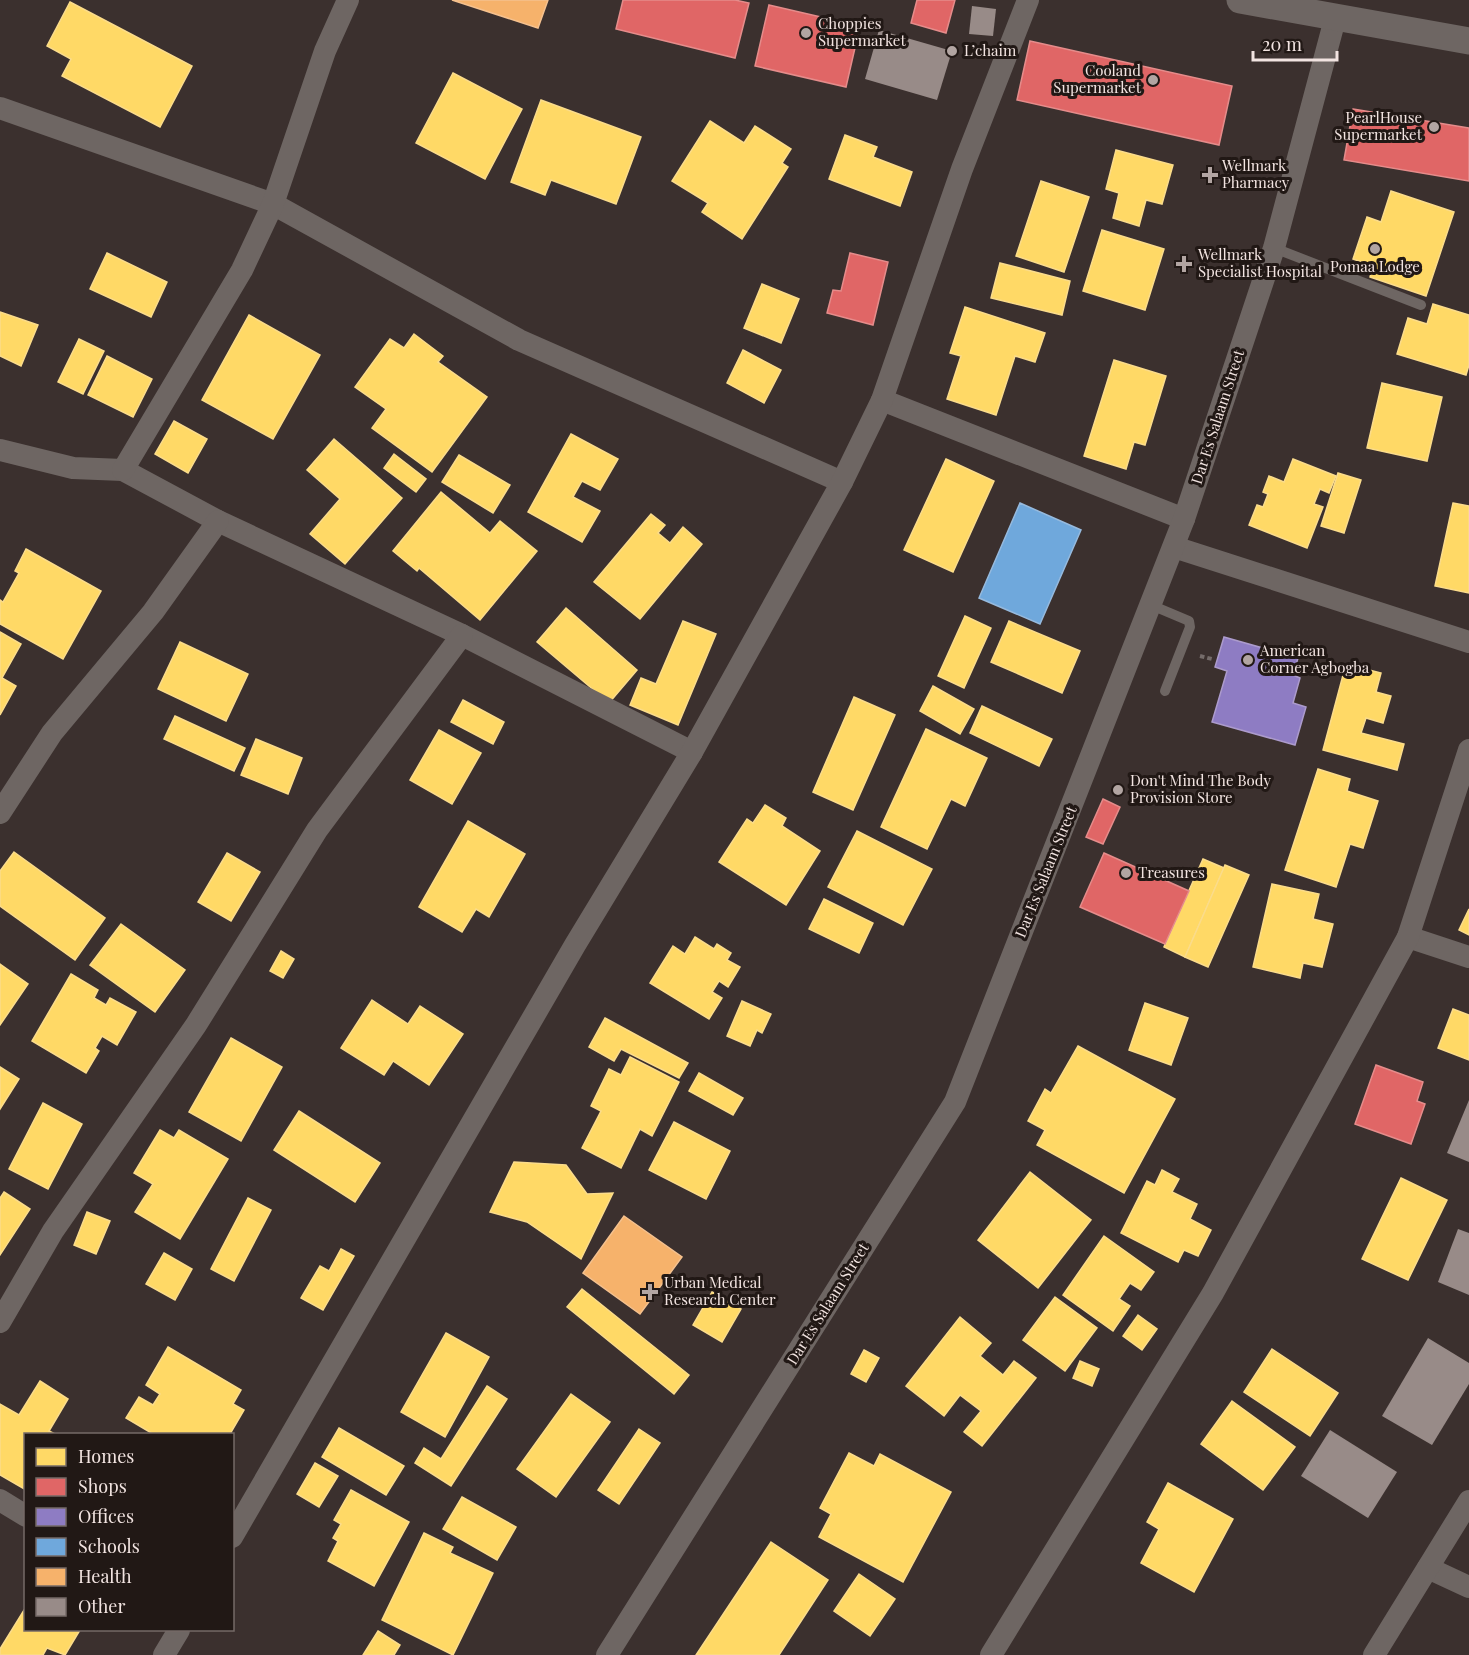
<svg xmlns="http://www.w3.org/2000/svg" width="1469" height="1655" viewBox="0 0 1469 1655" font-family="'Playfair Display',serif">
  <rect width="100%" height="100%" fill="#3b302e"/>
  <!-- homes -->
  <g fill="#ffd966" stroke="#fbdc8b" stroke-width="1.5">
    <path d="M70,2L192,66L160,127L62,76L71,59L47,46Z"/>
    <path d="M453,73L522,109L485,179L416,143Z"/>
    <path d="M541,100L641,137L616,204L551,180L545,195L511,182Z"/>
    <path d="M710,121L744,143L755,126L791,149L782,163L788,167L742,239L702,212L708,203L672,181Z"/>
    <path d="M845,135L877,147L873,157L912,172L900,206L829,179Z"/>
    <path d="M1116,150L1173,165L1162,204L1146,200L1139,226L1113,218L1119,193L1106,189Z"/>
    <path d="M1041,181L1089,197L1064,272L1016,256Z"/>
    <path d="M1391,191L1454,212L1426,296L1370,277L1373,266L1353,259L1367,217L1381,222Z"/>
    <path d="M1102,230L1164,249L1145,310L1083,291Z"/>
    <path d="M107,253L167,282L151,317L90,289Z"/>
    <path d="M1000,263L1070,281L1062,315L991,298Z"/>
    <path d="M762,284L799,299L781,343L744,328Z"/>
    <path d="M1433,304L1469,315V365L1466,375L1397,354L1408,318L1427,324Z"/>
    <path d="M965,307L1045,333L1035,362L1015,356L996,415L947,399L961,356L950,353Z"/>
    <path d="M0,312L38,325L21,366L0,356Z"/>
    <path d="M249,315L320,355L273,439L202,400Z"/>
    <path d="M414,334L443,356L438,362L487,397L432,472L372,428L386,409L355,387L390,339L404,348Z"/>
    <path d="M79,339L104,351L83,394L58,382Z"/>
    <path d="M743,350L781,370L764,403L727,383Z"/>
    <path d="M107,356L152,379L133,417L88,395Z"/>
    <path d="M1114,360L1166,376L1145,445L1134,442L1126,469L1084,456Z"/>
    <path d="M1382,383L1442,397L1427,461L1367,448Z"/>
    <path d="M174,421L207,439L188,473L155,454Z"/>
    <path d="M571,434L618,459L600,490L582,481L573,497L600,511L582,542L528,512Z"/>
    <path d="M334,439L402,498L345,564L310,534L340,499L307,470Z"/>
    <path d="M394,454L426,479L416,492L384,468Z"/>
    <path d="M459,455L510,485L493,513L442,482Z"/>
    <path d="M946,459L994,481L953,572L904,550Z"/>
    <path d="M1293,459L1336,476L1329,493L1320,489L1314,504L1323,507L1307,548L1249,525L1257,505L1263,507L1268,494L1263,492L1269,476L1284,482Z"/>
    <path d="M1338,473L1361,480L1344,533L1321,526Z"/>
    <path d="M441,492L490,533L500,521L537,551L480,620L419,568L417,571L393,551Z"/>
    <path d="M1453,503L1469,506V593L1435,586Z"/>
    <path d="M651,514L665,525L658,533L670,543L683,527L702,544L640,619L594,582Z"/>
    <path d="M26,549L101,591L63,659L0,624V600L3,602L19,573L15,571Z"/>
    <path d="M566,608L637,670L609,703L537,642Z"/>
    <path d="M965,616L991,628L964,688L938,676Z"/>
    <path d="M683,621L716,634L678,725L630,705L641,678L656,684Z"/>
    <path d="M1009,621L1080,651L1062,693L991,662Z"/>
    <path d="M0,632L21,644L2,678L16,686L0,715Z"/>
    <path d="M180,642L248,674L226,721L158,689Z"/>
    <path d="M1346,664L1381,673L1376,692L1391,696L1383,723L1366,718L1361,733L1404,744L1397,770L1323,750Z"/>
    <path d="M933,686L974,709L960,734L920,711Z"/>
    <path d="M854,697L895,715L853,810L813,792Z"/>
    <path d="M463,700L504,722L493,744L451,722Z"/>
    <path d="M982,706L1052,739L1039,766L970,733Z"/>
    <path d="M175,716L245,748L234,771L164,739Z"/>
    <path d="M926,729L987,758L965,806L951,799L927,849L881,827Z"/>
    <path d="M439,730L481,753L452,804L410,780Z"/>
    <path d="M256,739L302,758L288,794L241,775Z"/>
    <path d="M1318,769L1350,779L1347,791L1378,801L1363,848L1350,844L1336,887L1285,870Z"/>
    <path d="M765,805L786,818L782,826L820,851L786,905L719,862L747,819L753,823Z"/>
    <path d="M468,821L525,854L489,917L476,909L462,932L419,907Z"/>
    <path d="M857,831L932,869L903,925L828,887Z"/>
    <path d="M14,852L105,918L75,960L0,906V871Z"/>
    <path d="M227,853L260,872L231,921L198,902Z"/>
    <path d="M1203,859L1224,868L1185,957L1164,947Z"/>
    <path d="M1225,865L1249,875L1208,967L1185,957Z"/>
    <path d="M1272,884L1319,894L1313,919L1333,924L1322,967L1303,963L1300,978L1253,967Z"/>
    <path d="M824,899L873,923L859,953L809,929Z"/>
    <path d="M1469,909V935L1459,930Z"/>
    <path d="M121,924L185,970L155,1012L90,965Z"/>
    <path d="M695,937L714,949L717,944L731,953L727,960L740,967L728,987L719,981L712,992L722,998L709,1019L650,983L673,946L685,954Z"/>
    <path d="M281,951L294,959L283,978L270,971Z"/>
    <path d="M0,964L28,984L0,1025Z"/>
    <path d="M71,974L98,990L94,998L106,1005L110,998L136,1012L117,1045L102,1036L95,1048L99,1051L86,1073L32,1041Z"/>
    <path d="M372,1000L408,1024L420,1006L463,1034L429,1085L393,1061L384,1075L341,1048Z"/>
    <path d="M742,1001L771,1014L762,1033L757,1030L750,1046L727,1036Z"/>
    <path d="M1145,1003L1188,1018L1171,1065L1129,1050Z"/>
    <path d="M1453,1009L1469,1015V1060L1438,1048Z"/>
    <path d="M605,1018L688,1063L679,1078L621,1049L614,1061L589,1047Z"/>
    <path d="M231,1038L282,1067L241,1141L189,1112Z"/>
    <path d="M1078,1046L1175,1099L1124,1193L1037,1145L1045,1130L1028,1121L1045,1089L1051,1093Z"/>
    <path d="M630,1057L679,1082L652,1136L640,1129L621,1168L582,1148L601,1111L591,1106L609,1069L621,1075Z"/>
    <path d="M0,1067L19,1079L0,1109Z"/>
    <path d="M699,1073L743,1098L733,1115L689,1091Z"/>
    <path d="M43,1103L82,1124L48,1189L9,1169Z"/>
    <path d="M299,1111L380,1163L355,1202L274,1150Z"/>
    <path d="M674,1122L730,1151L706,1199L649,1170Z"/>
    <path d="M160,1130L174,1138L179,1130L228,1159L180,1239L135,1212L153,1184L134,1173Z"/>
    <path d="M514,1162L566,1165L587,1194L613,1193L581,1259L527,1222L490,1212Z"/>
    <path d="M1162,1170L1179,1179L1172,1192L1197,1204L1190,1219L1211,1230L1198,1256L1184,1250L1178,1262L1121,1233L1147,1181L1155,1185Z"/>
    <path d="M1030,1172L1091,1220L1038,1288L978,1240Z"/>
    <path d="M1401,1178L1447,1200L1408,1280L1362,1259Z"/>
    <path d="M4,1192L30,1209L0,1255V1198Z"/>
    <path d="M248,1198L271,1210L234,1281L211,1269Z"/>
    <path d="M87,1212L110,1221L96,1254L74,1245Z"/>
    <path d="M1104,1236L1154,1272L1141,1290L1130,1283L1119,1299L1130,1306L1113,1331L1063,1295Z"/>
    <path d="M341,1249L354,1256L323,1310L301,1298L320,1266L329,1271Z"/>
    <path d="M164,1253L192,1269L175,1300L146,1284Z"/>
    <path d="M582,1289L689,1375L674,1394L567,1307Z"/>
    <path d="M712,1292L741,1309L722,1342L693,1325Z"/>
    <path d="M1055,1297L1097,1328L1065,1371L1023,1340Z"/>
    <path d="M1138,1315L1157,1329L1142,1350L1123,1336Z"/>
    <path d="M960,1317L991,1343L980,1356L1003,1375L1014,1361L1036,1378L982,1446L964,1432L981,1411L960,1395L944,1416L906,1386Z"/>
    <path d="M446,1333L489,1357L445,1437L401,1412Z"/>
    <path d="M168,1347L241,1390L233,1404L244,1410L230,1434H153L126,1418L139,1397L153,1405L160,1394L146,1385Z"/>
    <path d="M1272,1349L1338,1393L1310,1436L1244,1392Z"/>
    <path d="M864,1350L879,1358L866,1382L851,1374Z"/>
    <path d="M1080,1361L1099,1369L1092,1386L1073,1378Z"/>
    <path d="M40,1381L68,1399L49,1431L55,1434H26V1490L0,1475V1404L19,1415Z"/>
    <path d="M487,1386L507,1399L451,1486L415,1463L424,1448L441,1459Z"/>
    <path d="M571,1394L610,1422L556,1497L517,1469Z"/>
    <path d="M1232,1401L1295,1447L1263,1490L1201,1444Z"/>
    <path d="M339,1428L404,1466L386,1495L322,1457Z"/>
    <path d="M639,1429L660,1443L619,1504L598,1490Z"/>
    <path d="M849,1453L874,1466L880,1454L951,1492L903,1582L819,1537L831,1514L820,1508Z"/>
    <path d="M315,1463L338,1476L319,1507L297,1494Z"/>
    <path d="M1168,1483L1233,1519L1194,1592L1141,1563L1159,1529L1147,1522Z"/>
    <path d="M351,1490L409,1522L374,1586L328,1561L338,1541L333,1538L341,1524L334,1520Z"/>
    <path d="M462,1497L516,1527L497,1560L443,1529Z"/>
    <path d="M424,1533L453,1547L450,1553L493,1573L453,1655L382,1620Z"/>
    <path d="M771,1542L828,1580L779,1655H696Z"/>
    <path d="M859,1574L895,1599L870,1636L834,1611Z"/>
    <path d="M26,1607V1630H80L65,1655L47,1648L43,1655H0V1649Z"/>
    <path d="M378,1631L400,1645L394,1655H363Z"/>
  </g>
  <!-- shops -->
  <g fill="#e06666" stroke="#e58c8b" stroke-width="1.5">
    <path d="M623,0H735L749,3L735,58L616,29Z"/>
    <path d="M917,0H955L946,33L911,23Z"/>
    <path d="M769,5L860,26L846,87L755,66Z"/>
    <path d="M1030,41L1232,86L1219,145L1017,100Z"/>
    <path d="M1353,109L1469,128V181L1344,160Z"/>
    <path d="M850,253L888,262L873,325L827,313L833,290L841,291Z"/>
    <path d="M1103,799L1120,807L1103,844L1086,837Z"/>
    <path d="M1104,853L1189,891L1165,944L1080,907Z"/>
    <path d="M1376,1065L1423,1082L1417,1101L1425,1104L1411,1144L1355,1124Z"/>
  </g>
  <!-- offices -->
  <path fill="#8e7cc3" stroke="#ac9bcc" stroke-width="1.5" d="M1224,637L1298,658L1293,675L1300,678L1293,703L1306,707L1295,745L1212,722L1227,671L1215,667Z"/>
  <!-- schools -->
  <path fill="#6fa8dc" stroke="#96bade" stroke-width="1.5" d="M1020,503L1081,530L1040,624L979,598Z"/>
  <!-- health -->
  <g fill="#f6b26b" stroke="#f5c18e" stroke-width="1.5">
    <path d="M452,0H548L538,28Z"/>
    <path d="M624,1216L682,1257L640,1314L583,1273Z"/>
  </g>
  <!-- building -->
  <g fill="#988b88">
    <path d="M972,6L996,9L993,36L969,34Z"/>
    <path d="M879,30L952,51L937,100L865,79Z"/>
    <path d="M1469,1100V1162L1447,1153Z"/>
    <path d="M1458,1229L1469,1233V1295L1438,1282Z"/>
    <path d="M1428,1338L1469,1363V1384L1432,1445L1382,1416Z"/>
    <path d="M1330,1430L1397,1472L1368,1518L1301,1476Z"/>
  </g>
  <g fill="none" stroke-linecap="round" stroke-linejoin="round">
    <!-- path -->
    <path stroke="#756c6a" stroke-width="4" stroke-dasharray="4.5 3" stroke-linecap="butt" d="M1200,656L1212,659"/>
    <!-- service -->
    <g stroke="#6e6663" stroke-width="10">
      <path d="M1274,248L1421,305"/>
      <path d="M1151,605L1189,621L1190,627L1165,691"/>
    </g>
    <!-- minor -->
    <g stroke="#6e6663" stroke-width="22">
      <path d="M0,108L273,204L519,340L842,482"/>
      <path d="M882,400L1184,519"/>
      <path d="M0,450L73,468L123,470L218,521L462,635L692,752"/>
      <path d="M123,470L242,270L273,204L325,51L348,0"/>
      <path d="M1174,547L1469,642"/>
      <path d="M0,813L52,733L153,612L218,521"/>
      <path d="M1408,937L1469,957"/>
      <path d="M0,1322L53,1231L196,1025L317,830L462,635"/>
      <path d="M0,1500L26,1516"/>
      <path d="M232,1537L575,945L692,752L842,482L882,400L962,169L1028,0"/>
      <path d="M1428,1568L1469,1587"/>
      <path d="M164,1655L179,1630"/>
      <path d="M607,1655L955,1102L1184,519L1274,248L1335,19"/>
      <path d="M991,1655L1213,1293L1408,937L1469,750"/>
      <path d="M1374,1655L1469,1501"/>
    </g>
    <!-- tertiary -->
    <path stroke="#6e6663" stroke-width="27" d="M1240,0L1469,41"/>
  </g>
  <!-- markers -->
  <g fill="#b2a5a2" stroke="#211815" stroke-width="2">
    <circle cx="806" cy="33" r="6"/>
    <circle cx="952" cy="51" r="6"/>
    <circle cx="1153" cy="80" r="6"/>
    <circle cx="1434" cy="127" r="6"/>
    <path d="M1207 166h6v6h6v6h-6v6h-6v-6h-6v-6h6z"/>
    <circle cx="1375" cy="249" r="6"/>
    <path d="M1181 255h6v6h6v6h-6v6h-6v-6h-6v-6h6z"/>
    <circle cx="1248" cy="660" r="6"/>
    <circle cx="1118" cy="790" r="6"/>
    <circle cx="1126" cy="873" r="6"/>
    <path d="M647 1283h6v6h6v6h-6v6h-6v-6h-6v-6h6z"/>
  </g>
  <g text-anchor="middle" stroke-width="6" stroke-linejoin="round" paint-order="stroke">
    <!-- poi labels -->
    <g font-size="15" fill="#f2e4e1" stroke="#211815" text-anchor="start">
      <text x="818" y="29">Choppies<tspan x="818" dy="17">Supermarket</tspan></text>
      <text x="964" y="56">L’chaim</text>
      <text x="1141" y="76" text-anchor="end">Cooland<tspan x="1141" dy="17">Supermarket</tspan></text>
      <text x="1422" y="123" text-anchor="end">PearlHouse<tspan x="1422" dy="17">Supermarket</tspan></text>
      <text x="1222" y="171">Wellmark<tspan x="1222" dy="17">Pharmacy</tspan></text>
      <text x="1198" y="260">Wellmark<tspan x="1198" dy="17">Specialist Hospital</tspan></text>
      <text x="1375" y="272" text-anchor="middle">Pomaa Lodge</text>
      <text x="1260" y="656">American<tspan x="1260" dy="17">Corner Agbogba</tspan></text>
      <text x="1130" y="786">Don't Mind The Body<tspan x="1130" dy="17">Provision Store</tspan></text>
      <text x="1138" y="878">Treasures</text>
      <text x="664" y="1288">Urban Medical<tspan x="664" dy="17">Research Center</tspan></text>
    </g>
    <!-- street labels -->
    <g font-size="15" fill="#f2e4e1" stroke="#211815">
      <text transform="translate(1218 417) rotate(-72)" y="5">Dar Es Salaam Street</text>
      <text transform="translate(1046 872) rotate(-68)" y="5">Dar Es Salaam Street</text>
      <text transform="translate(828 1304) rotate(-58)" y="5">Dar Es Salaam Street</text>
    </g>
  </g>
  <!-- legend -->
  <rect x="24" y="1433" width="210" height="198" fill="#211815" stroke="#756a67" stroke-width="1.5"/>
  <rect x="36" y="1448" width="30" height="18" fill="#ffd966" stroke="#756a67" stroke-width="1.5"/>
  <text x="78" y="1463" font-size="18" fill="#f2e4e1">Homes</text>
  <rect x="36" y="1478" width="30" height="18" fill="#e06666" stroke="#756a67" stroke-width="1.5"/>
  <text x="78" y="1493" font-size="18" fill="#f2e4e1">Shops</text>
  <rect x="36" y="1508" width="30" height="18" fill="#8e7cc3" stroke="#756a67" stroke-width="1.5"/>
  <text x="78" y="1523" font-size="18" fill="#f2e4e1">Offices</text>
  <rect x="36" y="1538" width="30" height="18" fill="#6fa8dc" stroke="#756a67" stroke-width="1.5"/>
  <text x="78" y="1553" font-size="18" fill="#f2e4e1">Schools</text>
  <rect x="36" y="1568" width="30" height="18" fill="#f6b26b" stroke="#756a67" stroke-width="1.5"/>
  <text x="78" y="1583" font-size="18" fill="#f2e4e1">Health</text>
  <rect x="36" y="1598" width="30" height="18" fill="#988b88" stroke="#756a67" stroke-width="1.5"/>
  <text x="78" y="1613" font-size="18" fill="#f2e4e1">Other</text>
  <!-- scale -->
  <path d="M1253 51v9h84v-9" fill="none" stroke="#f2e4e1" stroke-width="3"/>
  <text x="1262" y="51" font-size="18" fill="#f2e4e1" stroke="#211815" stroke-width="4.5" paint-order="stroke">20 m</text>
</svg>
